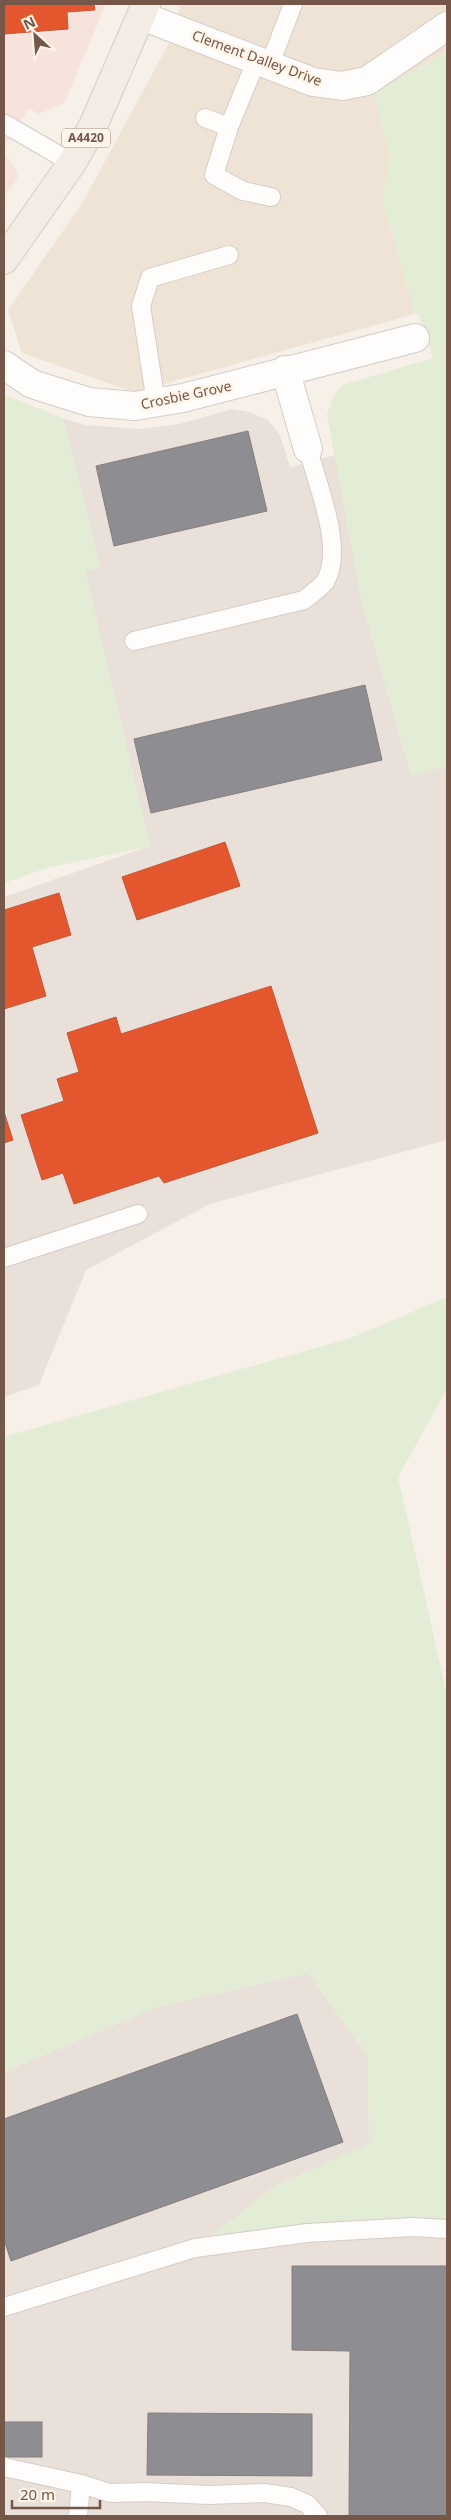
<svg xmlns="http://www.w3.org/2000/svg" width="451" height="2520" viewBox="0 0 451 2520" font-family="'Noto Sans',sans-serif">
  <rect width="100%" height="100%" fill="#f6f0e9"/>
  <!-- residential -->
  <path fill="#efe3d6" d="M181,4H447V51L374,94L390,157L383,200L415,314L134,392L22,353L8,310L83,202L169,43Z"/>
  <!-- commercial -->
  <g fill="#f6e4dc">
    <path d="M4,4H106L64,104L38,114L29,108L4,147Z"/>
    <path d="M4,154L16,168L18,178L4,197Z"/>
  </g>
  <!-- industrial -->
  <g fill="#e9e0da">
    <path d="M233,409L249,412L268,420L280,435L290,467L336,455L361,599L411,775L447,766V1140L210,1204L86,1270L39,1385L4,1397V897L150,846L85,571L100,567L63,418L84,425L140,429L179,424Z"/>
    <path d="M308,1973L368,2056L369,2145L276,2185L447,2229V2516H4V2072L157,2007Z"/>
  </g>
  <!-- green -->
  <g fill="#e3ecd4">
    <path d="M447,51V766L411,775L361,599L327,415L333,396L343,385L433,358L419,314H415L383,200L390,157L374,94Z"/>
    <path d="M4,395L63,418L100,567L85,571L150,846L47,868L4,883Z"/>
    <path d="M447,1297V1389L398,1477L447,1695V2229L195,2248L276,2185L369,2144L368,2056L308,1973L157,2007L4,2072V1437L351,1338Z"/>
  </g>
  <!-- shops -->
  <g fill="#e4572e" stroke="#c25736">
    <path d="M4,4H94L95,10L67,12L68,29L4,34Z"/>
    <path d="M225,842L240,886L137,920L122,877Z"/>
    <path d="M59,893L71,935L32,947L46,996L4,1009V910Z"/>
    <path d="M271,986L318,1133L164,1183L159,1176L74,1204L63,1173L42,1180L21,1115L64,1101L57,1079L79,1072L67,1033L116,1017L121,1034Z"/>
    <path d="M4,1112L13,1140L4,1143Z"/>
  </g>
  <!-- industry -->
  <g fill="#8d8d92" stroke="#867d7c">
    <path d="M248,431L267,511L114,546L96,466Z"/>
    <path d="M365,685L382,760L151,813L134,739Z"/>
    <path d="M297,2014L343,2142L11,2261L4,2240V2119Z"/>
    <path d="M292,2266H447V2516H349L350,2351L292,2350Z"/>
    <path d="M148,2413L312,2414V2476L147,2475Z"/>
    <rect x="4" y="2422" width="38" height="35"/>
  </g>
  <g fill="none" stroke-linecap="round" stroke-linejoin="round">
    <!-- lane casing -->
    <g stroke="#d4ccc6" stroke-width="20">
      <g id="lane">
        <path d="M257,59L229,127L214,175L243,191L271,197"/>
        <path d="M270,64L293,4"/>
        <path d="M205,118L229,127"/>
        <path d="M5,124L72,163"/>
        <path d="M156,403L141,306L150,278L229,255"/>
        <path d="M134,641L304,600C310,595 320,588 325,582C345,549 317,484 308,449"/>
        <path d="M4,1258L138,1214"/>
        <path d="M4,2307L195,2248L307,2233L413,2227L447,2229"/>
        <path d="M4,2467L81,2484L110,2493L145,2492L209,2495L265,2493L291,2497L307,2504L318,2516"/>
        <path d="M78,2516L81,2484"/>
      </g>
    </g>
    <!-- street casing -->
    <g stroke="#d4ccc6" stroke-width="30">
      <g id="street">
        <path d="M142,16L313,82L342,86L367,81L447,26"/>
        <path d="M4,365L32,384L89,402L135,406L183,398L415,338"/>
        <path d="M285,370L308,449"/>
      </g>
    </g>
    <!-- primary casing -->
    <g stroke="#d5cbc5" stroke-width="30">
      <path id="primary" d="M4,260L72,163L93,126L146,4"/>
    </g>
    <!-- lane -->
    <use href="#lane" stroke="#fefdfc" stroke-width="18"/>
    <!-- street -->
    <use href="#street" stroke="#fefdfc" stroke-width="28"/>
    <!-- primary -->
    <use href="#primary" stroke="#f2ece4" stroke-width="28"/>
  </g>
  <g text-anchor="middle" stroke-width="5" stroke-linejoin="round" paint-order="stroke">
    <!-- shield labels -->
    <rect fill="#fff5e9" stroke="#9e8679" stroke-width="1" x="62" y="128.5" width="48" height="19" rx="4"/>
    <g font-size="12" font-weight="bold" fill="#745749">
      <text x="86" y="142">A4420</text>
    </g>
    <!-- street labels -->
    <g font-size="14" fill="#745749" stroke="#fff5e9">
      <text transform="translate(257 58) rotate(20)" y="5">Clement Dalley Drive</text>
      <text transform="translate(186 395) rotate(-12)" y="5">Crosbie Grove</text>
    </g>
  </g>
  <!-- border -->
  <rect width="451" height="2520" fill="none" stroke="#745749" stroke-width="10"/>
  <!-- north arrow -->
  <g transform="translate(35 35) rotate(334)" stroke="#fff5e9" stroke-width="4" paint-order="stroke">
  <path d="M0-4L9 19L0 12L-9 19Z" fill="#745749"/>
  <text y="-8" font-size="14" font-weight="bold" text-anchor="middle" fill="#745749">N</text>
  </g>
  <!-- scale -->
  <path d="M12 2500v8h88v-8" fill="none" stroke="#745749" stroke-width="2.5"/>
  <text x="20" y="2500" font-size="15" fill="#745749" stroke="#fff5e9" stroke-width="4" paint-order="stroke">20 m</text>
</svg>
